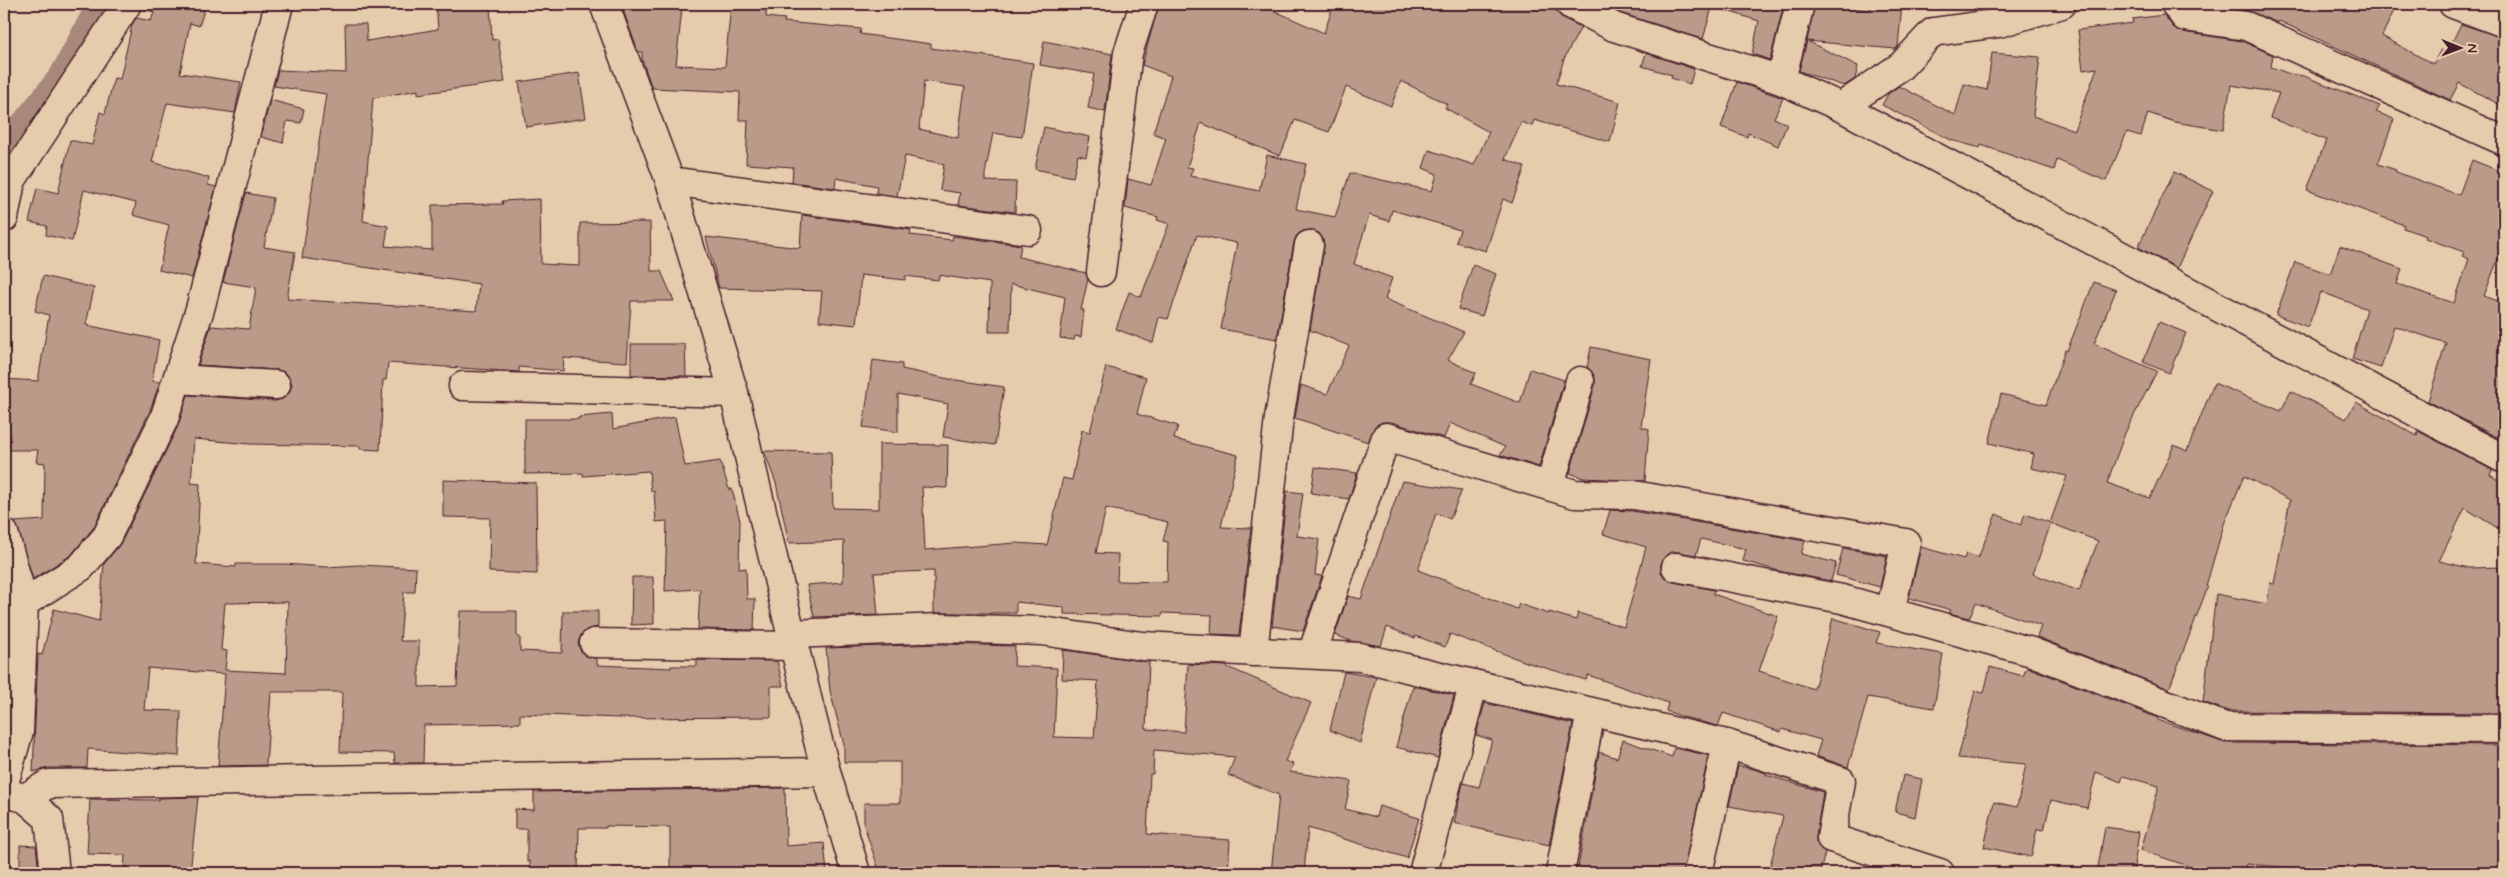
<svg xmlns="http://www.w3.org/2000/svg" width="2508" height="877" viewBox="0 0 2508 877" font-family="Mynerve,sans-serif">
  <rect width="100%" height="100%" fill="#e5ccad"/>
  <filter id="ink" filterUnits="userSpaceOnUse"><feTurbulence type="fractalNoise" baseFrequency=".02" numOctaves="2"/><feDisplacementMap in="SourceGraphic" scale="10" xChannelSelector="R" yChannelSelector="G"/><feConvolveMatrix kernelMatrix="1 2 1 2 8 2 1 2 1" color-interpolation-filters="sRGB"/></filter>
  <g filter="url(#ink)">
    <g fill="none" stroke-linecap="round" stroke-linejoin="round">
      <!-- canal -->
      <g stroke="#a8887a" stroke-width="26">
        <path d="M4,148L62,76L100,4"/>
        <path d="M4,726V746"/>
      </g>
    </g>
    <!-- building -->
    <g fill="#ba9b89" stroke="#4a1f2b" fill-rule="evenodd">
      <path d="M145,4H206L199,26L190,23L180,73L241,82L235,113L167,103L152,162L209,178L208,185L216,187L192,278L159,270L169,225L133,215L136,203L84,190L72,241L46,235L47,226L29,222L37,188L58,193L70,140L92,145L100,112L105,114L114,78L120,79L132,25L136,18L151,21L154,12L144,9Z"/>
      <path d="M436,4H490L492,40L498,39L505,82L418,94V90L373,98L363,221L388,226L385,246L432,250V205L503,204L502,201L540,199L541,264L580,266V223L650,222L651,271H661L674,301H631L627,362L564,358L563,371L519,367V372L388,363L386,380H383L380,450L360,449V446L250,444L194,439L191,483L200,484L196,564L236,567V564H284L326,567L360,565L416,568L415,592H404L400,641H419V687L457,686L460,611H517V637H520V651L562,653L563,611H598V627L586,630L581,635L578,642L580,650L586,656L597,659V665L671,668V666H697V660L777,661L783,686H771V717L618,718L520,714V723L424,725L423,763H395L394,753L340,752L342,692H271L266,765L218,766L225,674L148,668L144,710L181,711L179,756L88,749L87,768H48L33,772L38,654L42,655L54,609L99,621L104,564L121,543L178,426L188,395L275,401L283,399L289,393L292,385L290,378L285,372L277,370L198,365L211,326L249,329L256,287L223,282L246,193L273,198L264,247L295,252L287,299L476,311L479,284L302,258L326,94L274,86L278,70L346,73L345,24H366L367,41L438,29ZM288,602L286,673L225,670L227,651L221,650L225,603Z"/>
      <path d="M621,4L682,8L676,65L725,67L731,4H767L766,17L785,19L784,22L861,29L860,34L931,44V48L1033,63L1022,137L993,133L985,174V181L1016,182L1015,212L958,205L960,193L940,190L944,164L905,156L897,196L876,193L877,186L836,178L835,188L792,182L793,167L746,164L748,120H739L740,92L652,88L642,60V52H638ZM924,81L965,87L958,138L919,129Z"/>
      <path d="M1159,4H1259L1324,33L1334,4H1555L1557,12L1562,18L1581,27L1564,59L1556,84L1620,102L1610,142L1534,120L1532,126L1521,122L1505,159L1525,167L1512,203L1503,199L1486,251L1456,242L1460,230L1392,210L1389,221L1369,215L1354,264L1392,278L1385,299L1464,332L1448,360L1476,373L1471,384L1520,403L1530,369L1564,380L1539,467L1500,455L1505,447L1450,423L1444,438L1391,422H1382L1375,426L1368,442L1295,418L1301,385L1327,394L1349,346L1310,330L1324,247L1323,239L1319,233L1312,230L1303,231L1297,235L1294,242L1277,339L1221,329L1237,243L1197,235L1168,319L1159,317L1153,343L1116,329L1129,292L1141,297L1169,224L1157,220L1158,217L1125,208L1128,179L1151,185L1166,138L1153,133L1171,76L1142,65ZM1401,81L1447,104L1445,108L1489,132L1474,165L1429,150L1423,168L1437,174L1432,191L1350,173L1335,217L1296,209L1306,164L1267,155L1259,191L1190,176L1193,168L1187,167L1201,123L1280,156L1295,120L1329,132L1346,87L1391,106Z"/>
      <path d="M1603,4H1713L1703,39L1620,13Z"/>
      <path d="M1721,4H1784L1770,60L1752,54L1759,21L1721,9Z"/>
      <path d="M1815,4L1870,10L1871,4H1902L1898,47L1895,49L1807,41Z"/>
      <path d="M2220,4H2397L2382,36L2433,64L2441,49L2447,52L2461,24L2504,38V107L2459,83L2450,100L2279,21L2278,23L2249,11L2219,6Z"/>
      <path d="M2164,15L2173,27L2182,32L2242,41L2273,55L2271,67L2290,74L2304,76L2380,106L2376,112L2394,119L2378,164L2396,170V172L2459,195L2472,160L2504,173V243L2484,296L2504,303V441L2428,401L2446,343L2394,326L2381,368L2352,359L2367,309L2321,292L2308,327L2276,315L2295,262L2330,274L2340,246L2402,269L2397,284L2454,303L2469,259L2462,256L2464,252L2425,238L2426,236L2403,228L2404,225L2307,190L2326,140L2270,118L2279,93L2231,85L2223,130L2175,122L2148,113L2141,136L2127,132L2106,181L2057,160L2054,170L1981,145L1980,148L1951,140L1882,105L1888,94L1899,86L1955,115L1964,84L1987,90L1992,53L2040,57L2033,116L2074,130L2097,68L2083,70L2078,30L2133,23L2132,19Z"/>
      <path d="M1044,41L1112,54L1105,112L1088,108L1094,74L1040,65Z"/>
      <path d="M1807,41L1858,66L1855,79L1844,86L1799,71Z"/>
      <path d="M1646,53L1694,69L1690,84L1671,78L1672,75L1642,66Z"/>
      <path d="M579,73L586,118L526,127L519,82Z"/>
      <path d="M1737,82L1783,98L1774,118L1787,124L1778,146L1748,133L1747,137L1721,127Z"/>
      <path d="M270,100L304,109L301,123L287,121L283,143L261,137Z"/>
      <path d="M1044,127L1090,137L1086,157L1078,155L1073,177L1035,169Z"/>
      <path d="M2174,172L2213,191L2177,268L2138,247Z"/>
      <path d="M802,215L911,230L910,235L952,240L953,236L1021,245L1019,257L1086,273L1088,279L1081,310H1084L1081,337L1075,336L1074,340L1060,338L1065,297L1011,284L1010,332H989L990,283L939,275L938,280L905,276V280L861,275L856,325L819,321L822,291L719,288L706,237L800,248Z"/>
      <path d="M1473,265L1496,274L1482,316L1458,309Z"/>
      <path d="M43,276L94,288L86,325L159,340L152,381L160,382L149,413L94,527L71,555L33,579L15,522L44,520L45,463L36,462L38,450H8L9,406H4V379L38,381L49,315L35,311Z"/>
      <path d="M2094,282L2116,290L2094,344L2157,371L2125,433L2107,483L2150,498L2174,445L2187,451L2214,383L2281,411L2291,391L2346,419L2356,402L2417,436L2418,431L2492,470L2490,475L2504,484V532L2465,508L2439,561L2469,568L2504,567V713L2228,711L2203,702L2216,594L2267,604L2270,583L2274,584L2290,500L2244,476L2224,524L2206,586H2208L2169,689L2037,637L2041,626L1976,603L1969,618L1949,613L1951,610L1909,598L1921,547L1964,559L1966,553L1978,558L1996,514L2021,525L2025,514L2051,523L2033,574L2079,591L2098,541L2050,523L2067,476L2031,468L2034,454L1989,443L2001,394L2046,405L2065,350L2067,351Z"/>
      <path d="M2159,322L2186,333L2169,373L2143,362Z"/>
      <path d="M631,344H685L686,376L631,375Z"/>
      <path d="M1591,347L1651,359L1641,427L1649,429L1645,481L1583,478L1570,473L1595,385V377L1587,368Z"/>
      <path d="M873,360L902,364V369L949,379L1004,387L995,445L943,437L948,404L898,394V432L863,427Z"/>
      <path d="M1106,367L1146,377L1137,414L1178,426L1174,439L1238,455L1221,527L1251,528L1239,635L1211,634L1212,615L1163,613L1162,616L1064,614V607L1016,602V613H934V571L874,573L878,615L814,617L807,585L843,582L844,541L789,543L776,483L764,451L831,452L833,508L879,509V444L948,445L947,488L922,487L925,550L1016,543L1047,545L1063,478L1072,480L1082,430L1090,432ZM1106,508L1168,522L1163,541L1168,542L1167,582L1117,581L1118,554L1096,553Z"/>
      <path d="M612,414L613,429L675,417L685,466L720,461L729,489H732L740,521L739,569L746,568L747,599H755L754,630L698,629L700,589L665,591L667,521L656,522L654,491L651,492L649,471L583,476V473L525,474V419H579V417Z"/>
      <path d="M1315,467L1357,473L1349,499L1311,493Z"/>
      <path d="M443,480L536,483L537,574L489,572L490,518L443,517Z"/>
      <path d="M1402,481L1462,490L1450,519L1436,513L1418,570L1517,609L1519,604L1549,614V612L1576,620L1578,613L1624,627L1646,547L1603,534L1610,510L1632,511L1805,541L1801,554L1836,563L1831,581L1783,572L1743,561L1746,549L1701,539L1696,555L1678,552H1670L1665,556L1661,564V572L1665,578L1673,582L1714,590L1713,594L1778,616L1759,671L1814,689L1833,618L1880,632L1876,643L1943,654L1934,708L1868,697L1848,767L1816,756L1821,740L1782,729L1781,732L1723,713L1718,726L1683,717L1666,711L1668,703L1588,675L1586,680L1529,663L1450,634L1445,647L1416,636L1415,638L1387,627L1381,646L1351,641L1335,635L1348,596L1361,599Z"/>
      <path d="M1287,491L1303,493L1297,536L1319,539L1315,575L1322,576L1303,631L1272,626Z"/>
      <path d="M1843,548L1887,556L1880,587L1836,575Z"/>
      <path d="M632,577H653L654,624L631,625Z"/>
      <path d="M941,644L1015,646L1014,666L1057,668L1054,737L1094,738L1098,681L1062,679L1063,650L1149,662L1146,729L1184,732L1188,664L1225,666L1311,703L1285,761L1293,764L1290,772L1351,781L1345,809L1376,817L1379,806L1419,818L1407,858L1308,828L1304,873H1271L1279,795L1228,775L1235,757L1154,750L1153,774H1150L1147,834L1230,840L1228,873H880L864,826V803H900V762H844V745L830,691L826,648Z"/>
      <path d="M1990,667L2023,676L2027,667L2158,718V720L2225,743L2504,745V873H2330V871L2246,864L2243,873H2208L2141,850L2159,786L2123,776L2121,782L2096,772L2087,808L2051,800L2044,830L2037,829L2031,857L1984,847L1994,802L2017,807L2026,764L1958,758L1975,691L1984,693Z"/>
      <path d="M1344,672L1376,677L1360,743L1330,730Z"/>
      <path d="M1413,686L1454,695L1438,758L1396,747Z"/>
      <path d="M1485,703L1573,724L1549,845L1454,823L1463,783L1479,787L1492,740L1476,735Z"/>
      <path d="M1623,740L1672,757L1674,748L1707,755L1708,758L1683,873H1577L1599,752L1617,758Z"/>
      <path d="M1738,766L1754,769L1766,773V775L1823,792L1816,836V843L1825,852L1820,873H1768L1783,816L1729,806Z"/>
      <path d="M1903,775L1922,779L1915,817L1895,812Z"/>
      <path d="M785,788L786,846L824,843L827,873H670V827L606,826V828H579L578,873H530V861L527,862V829H515V809L534,810V792Z"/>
      <path d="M198,797L190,873H124L125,855L87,854L90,799L158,800L159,798Z"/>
      <path d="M2105,827L2139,832L2133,873H2097Z"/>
      <path d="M20,845L36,846L39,873H20Z"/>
    </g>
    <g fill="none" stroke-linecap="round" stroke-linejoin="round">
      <!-- street casing -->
      <g stroke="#4a1f2b" stroke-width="31">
        <g id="street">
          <path d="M1570,4L1614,27L1781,80L1841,107L2504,459"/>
          <path d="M2175,4L2185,17L2246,26L2504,141"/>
          <path d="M2453,4L2504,23"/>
          <path d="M1781,80L1800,4"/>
          <path d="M1841,107L1901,66L1933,32L1999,23L2062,4"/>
          <path d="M670,181L1028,230"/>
          <path d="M4,218L11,181L127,4"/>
          <path d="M1101,272L1128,53L1144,4"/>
          <path d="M177,379L276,385"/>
          <path d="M463,386L734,393"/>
          <path d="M1550,486L1580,381"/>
          <path d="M4,533L24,603L19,731L4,784"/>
          <path d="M1676,567L1842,599L2032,652L2225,727L2504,729"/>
          <path d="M24,603L81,567L107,536L164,419L200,309L279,4"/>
          <path d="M791,634L941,628L1042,631L1142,646L1360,657L1727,744L1841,781L1831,838L1940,873"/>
          <path d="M594,643L794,646"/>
          <path d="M1253,652L1279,418L1309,245"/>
          <path d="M1312,654L1386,437L1575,494L1634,495L1906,543L1890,612"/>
          <path d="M8,794L25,798L49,819L55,873"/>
          <path d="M25,798L48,784L826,772"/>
          <path d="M1423,873L1473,686"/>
          <path d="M1560,873L1591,712"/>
          <path d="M1698,873L1727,744"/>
        </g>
      </g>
      <!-- secondary casing -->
      <g stroke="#4a1f2b" stroke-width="31">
        <path id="secondary" d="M604,4L670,181L734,393L794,646L826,772L856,873"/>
      </g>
      <!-- street -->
      <use href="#street" stroke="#e5ccad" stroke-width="28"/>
      <!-- secondary -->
      <use href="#secondary" stroke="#e5ccad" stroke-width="28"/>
    </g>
  </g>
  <!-- margin -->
  <rect width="2508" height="877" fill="none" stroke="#e5ccad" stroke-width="20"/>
  <rect x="10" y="10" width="2488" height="857" fill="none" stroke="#4a1f2b" stroke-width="2" filter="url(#ink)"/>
  <!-- north arrow -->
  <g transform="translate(2460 48) rotate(91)" stroke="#e5ccad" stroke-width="4" paint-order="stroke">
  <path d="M0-4L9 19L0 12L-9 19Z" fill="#4a1f2b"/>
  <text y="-8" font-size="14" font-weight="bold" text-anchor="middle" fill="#4a1f2b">N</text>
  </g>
</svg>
